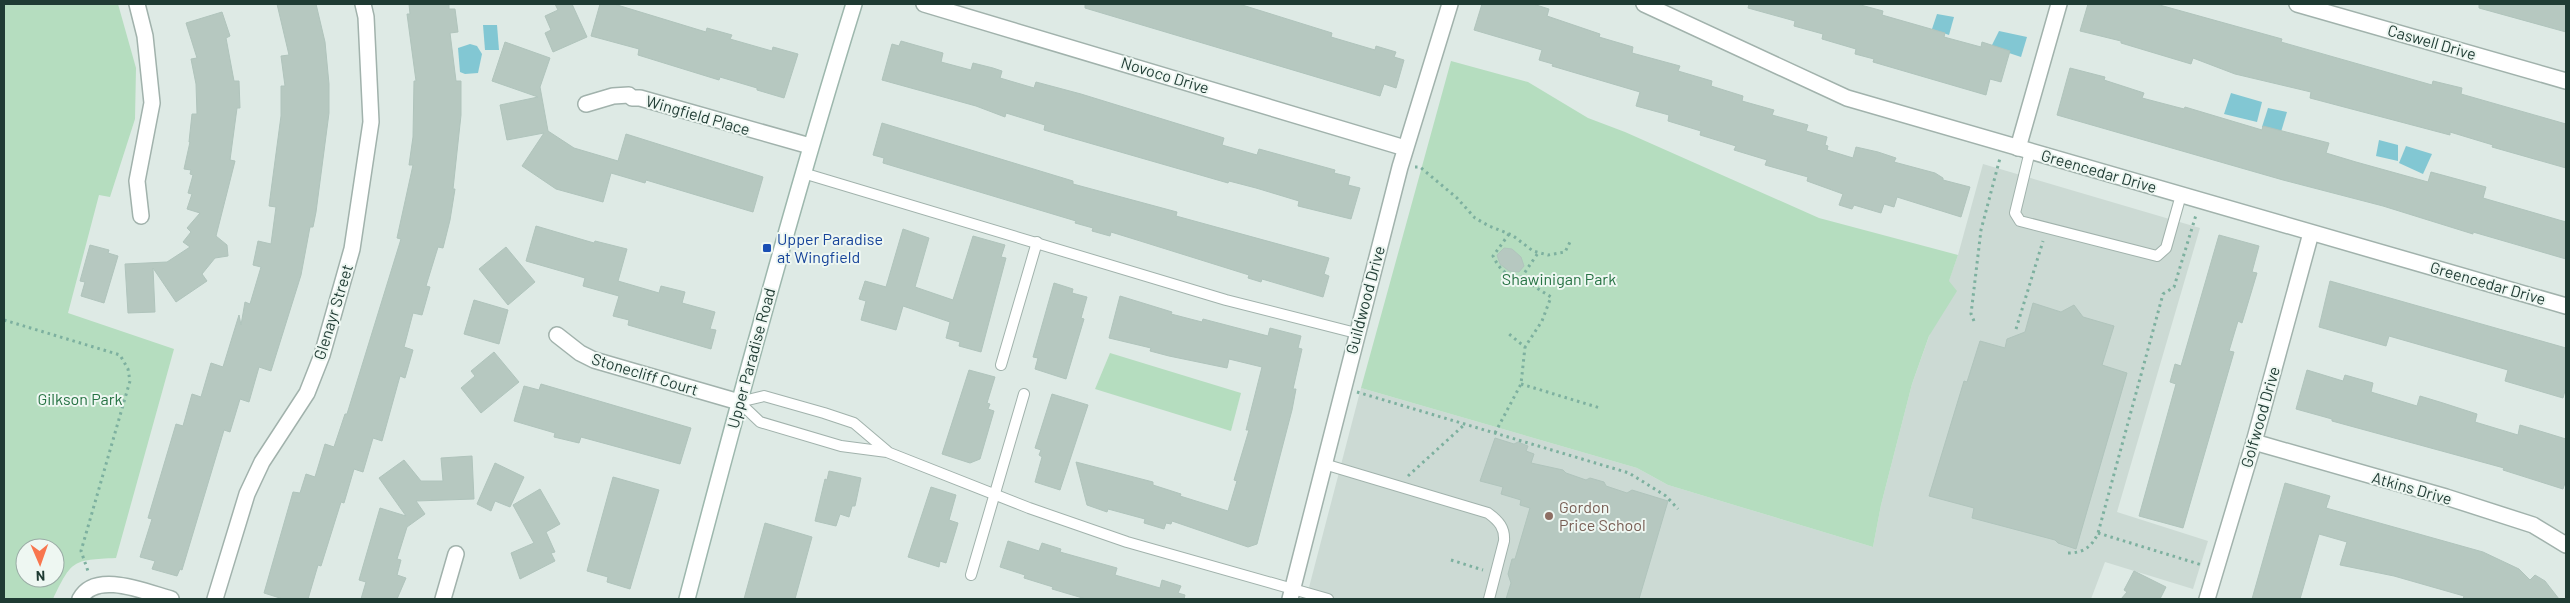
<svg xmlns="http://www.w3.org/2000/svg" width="2570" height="603" viewBox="0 0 2570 603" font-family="Barlow,sans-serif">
  <rect width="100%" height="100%" fill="#deeae5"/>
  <!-- built -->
  <path fill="#ccdad4" d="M1983,164L2200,228L2117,512L2208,541L2193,589L2105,562L2091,599H1306L1361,388L1637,468L1668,485L1873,547L1881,505L1912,384L1958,255Z"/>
  <!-- green -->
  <g fill="#b5ddbf" fill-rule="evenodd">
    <path d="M4,4H118L136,68L135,119L110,197L99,195L68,313L174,349L116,558C72,560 72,560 53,599H4ZM25,548H55V578H25Z"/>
    <path d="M1451,61L1528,82L1588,118L1625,132L1819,218L1958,255L1949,281L1957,291L1929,336L1912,384L1881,505L1873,547L1668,485L1637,468L1361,388Z"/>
    <path d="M1110,353L1241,393L1231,431L1095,389Z"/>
  </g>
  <!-- water -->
  <g fill="#82c7d3">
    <path d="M1937,14L1954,17L1949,35L1932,29Z"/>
    <path d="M483,25H497L499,50H485Z"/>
    <path d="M1999,31L2027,37L2021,57L1991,47Z"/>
    <path d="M470,44L477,46L482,54L478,73L465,74L460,72L458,48Z"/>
    <path d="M2231,93L2262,102L2257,122L2224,114Z"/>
    <path d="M2268,108L2287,112L2281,132L2262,127Z"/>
    <path d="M2379,140L2398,145V161L2376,156Z"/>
    <path d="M2406,146L2432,154L2423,174L2399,163Z"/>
  </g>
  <!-- building -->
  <g fill="#b6c8c0" stroke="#b0c4bc">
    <path d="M277,4H316L325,42L329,84V113L316,212L313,227H310L301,275L271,371L259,367L249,402L240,399L230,432L224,430L182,570L180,569L177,576L152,569L155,561L140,557L152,519L148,518L176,424L183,426L192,394L201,397L211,363L223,367L239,315L241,325L245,302L250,304L261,267L253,265L258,241L271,244L276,207L269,206L281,116V86H285L281,56L289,55Z"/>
    <path d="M409,4H449V9H455L458,32L450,33L456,81H461V115L453,189H455L450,220L443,248L438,247L426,286L430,287L422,315L413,313L404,347L413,350L405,378L400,376L382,441L373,438L363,472L354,469L344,503L341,502L321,566L318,565L308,599H283L264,593L293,492L300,493L306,474L315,477L325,444L334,447L345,414H347L401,239L397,238L413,165H409L413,137L414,81H416L407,14H410Z"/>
    <path d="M555,4H572L587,37L553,52L545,33L551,30L545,16L558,10Z"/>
    <path d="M600,4H614L706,32L707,28L732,35L730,39L772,51L773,47L798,54L784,98L757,90V88L720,77L719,80L638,55L639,49L591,36Z"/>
    <path d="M1085,4H1239L1332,33L1331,37L1375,50L1376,46L1396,52L1394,57L1404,60L1396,88L1384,84L1380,96L1085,8Z"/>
    <path d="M1482,4H1533L1549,9L1547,16L1600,34L1599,37L1633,47L1632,53L1680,66L1678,71L1712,81L1711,86L1743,96L1742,101L1774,110L1772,115L1808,125L1806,131L1827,137L1825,145L1828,146L1827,150L1853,158L1856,147L1878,152L1896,158L1894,162L1935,173L1943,178V180L1970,187L1961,217L1897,197L1894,207L1884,204L1881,213L1854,205L1852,209L1839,205L1843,194L1807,181L1808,177L1765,165L1767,160L1734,150L1736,146L1700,135L1701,131L1668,121L1669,115L1636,106L1640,92L1552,66L1553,64L1539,60L1542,50L1474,30Z"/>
    <path d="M1749,4H1857L1883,11L1882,15L1945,33L1944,37L1981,47L1982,42L2010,51L2001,82L1990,79L1986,95L1873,62L1874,59L1855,54L1856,49L1822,39L1823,34L1794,26L1795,21L1748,8Z"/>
    <path d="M2088,4H2156L2282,39L2281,42L2432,85L2433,81L2462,88L2461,94L2566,124V168L2492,147L2493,145L2450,132V135L2310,98L2311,92L2235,74L2193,58L2191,64L2121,43V41L2080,31Z"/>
    <path d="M2479,4H2566V32L2479,8Z"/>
    <path d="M222,12L230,36L226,38L234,81H239L240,108H237L230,160L235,161L216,236L227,245L228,256L215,258L202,274L207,281L176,302L153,268L155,312L128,313L125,264L167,262L190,247L183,242L191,232L187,228L200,213L187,209L192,194L188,193L193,175L190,174L191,170L184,169L190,142H189L192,114H197L196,84L191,59L197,58L186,23Z"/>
    <path d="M901,41L943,53L941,62L971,70L973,63L993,68L1002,71L1000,78L1034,88L1036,82L1081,94L1224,138L1222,145L1257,155L1259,149L1335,170L1334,173L1350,177L1348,185L1360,188L1351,219L1298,206L1299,201L1256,188L1229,181L1228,183L1044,130L1045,125L1006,113L1005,117L976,106L882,80L892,44L899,46Z"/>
    <path d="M505,42L550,58L540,87L548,131L574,148L618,161L626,134L763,177L753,212L646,180L645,183L611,173L603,202L556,189L522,166L544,133L507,140L500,105L538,97L492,81Z"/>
    <path d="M2070,68L2105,77L2104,80L2144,93L2142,98L2184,109L2185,107L2262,130L2263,126L2329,143L2326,153L2356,162L2428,182L2431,172L2486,187L2483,198L2566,222V259L2473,232V234L2383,206L2283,180L2057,115Z"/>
    <path d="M882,123L1073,181V184L1177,212L1176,216L1329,258L1324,274L1329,276L1323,297L1262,279L1261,282L1248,278L1249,275L1137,240L1111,232L1110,236L1092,231L1093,228L1075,223L1076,221L883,163L884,158L873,155Z"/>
    <path d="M536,226L594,243L595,241L627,249L618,281L659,293L661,286L685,292L682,303L715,312L710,329L716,330L711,349L628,325L629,320L613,316L619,296L583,286L585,278L526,261Z"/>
    <path d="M903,229L929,238L915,287L953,300L973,236L1005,245L1001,257L1006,258L981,352L959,346L960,342L946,338L950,322L903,306L896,330L861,320L866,301L859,299L865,281L886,287Z"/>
    <path d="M2219,235L2259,246L2252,272L2257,273L2242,323L2238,321L2229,351L2234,352L2183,528L2139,516L2176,384L2170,382L2175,364L2181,366Z"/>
    <path d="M90,245L109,250L108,253L118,256L104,303L81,296L85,282L80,281Z"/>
    <path d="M506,247L535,282L508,305L479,269Z"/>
    <path d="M1504,248L1512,249L1521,257L1524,266L1519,272L1509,271L1500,264L1497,255Z"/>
    <path d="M2330,281L2566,348V387L2563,398L2505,381L2508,370L2389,336L2386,346L2319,327Z"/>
    <path d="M1054,283L1073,289L1072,293L1087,297L1081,318L1084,319L1066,379L1035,369L1038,358L1033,357Z"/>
    <path d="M1120,296L1172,312L1171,314L1202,322L1203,319L1268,336L1270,328L1301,336L1298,348L1302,349L1293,389H1296L1292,410L1257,544L1248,547L1172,521L1171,524L1166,523L1164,529L1144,523L1145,519L1108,509L1107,512L1087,505L1076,462L1153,482V485L1181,494L1180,496L1228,511L1237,481L1234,480L1249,430H1246L1262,367L1229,359L1227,368L1169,356L1150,351L1151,348L1109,338Z"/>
    <path d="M474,300L508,310L499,344L464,334Z"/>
    <path d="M2033,303L2061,312L2074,305L2083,317L2114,326L2102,365L2127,373L2076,549L2058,543L2055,540L1972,518L1974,508L1929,496L1964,381L1967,382L1980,341L2005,348L2007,339L2025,332Z"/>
    <path d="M494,352L519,382L481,413L461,388L475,376L471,371Z"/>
    <path d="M969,370L995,377L987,403L990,404L988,409L994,411L980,459L970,463L942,454Z"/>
    <path d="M2307,370L2343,381L2345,375L2373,383L2371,392L2417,406L2420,396L2443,403L2477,414L2475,422L2518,435L2520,425L2566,439V480L2563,489L2503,470L2504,468L2332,421V419L2296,409Z"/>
    <path d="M541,384L691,428L680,464L581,437L579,443L554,437L555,433L514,421L524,386L539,390Z"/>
    <path d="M1052,394L1088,405L1060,490L1035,482L1042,457L1039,455L1041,450L1035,448Z"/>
    <path d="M1495,438L1514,444L1518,442L1528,446L1526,451L1534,454L1531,463L1563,470L1566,473L1586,480L1590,478L1604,482L1606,486L1627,493L1632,490L1668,501L1639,599H1506L1511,583L1508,574L1512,559H1515L1530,508L1520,505L1521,500L1501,494L1503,487L1480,481Z"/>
    <path d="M472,456L474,499L416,501L425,514L407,527L397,559L401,560L397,575L406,578L397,599H361L366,582L359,580L380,508L406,516L379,478L404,460L421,481H443L441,458Z"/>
    <path d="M495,463L524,477L510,507L495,501L491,511L477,504Z"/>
    <path d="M829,471L861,478L855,506H852L849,517L840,514L836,526L815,521L825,479L827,480Z"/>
    <path d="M613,477L659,490L630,589L607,582L608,577L587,571Z"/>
    <path d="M2285,483L2330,496L2326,508L2483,552L2519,569L2530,580L2535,575L2545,581L2559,599H2463L2464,596L2394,576L2340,565L2347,542L2319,534L2300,599H2252Z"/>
    <path d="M931,487L956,495L949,520L958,523L946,563L940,561L939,567L908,557Z"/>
    <path d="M540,489L560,524L546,532L555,552L551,553L555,561L520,579L511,553L534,543L513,505Z"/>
    <path d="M765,523L812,537L795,599H744Z"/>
    <path d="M1008,541L1039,551L1042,543L1061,549L1060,552L1117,568L1115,575L1160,588L1162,580L1181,586L1178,593L1185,595L1184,599H1086L1052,589L1053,587L1024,578L1025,575L1000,567Z"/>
    <path d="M2134,571L2166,587L2160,599H2121L2127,592L2124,590Z"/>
  </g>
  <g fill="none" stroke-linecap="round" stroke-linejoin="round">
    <!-- service casing -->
    <g stroke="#a1b2ac" stroke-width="12">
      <g id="service">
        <path d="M2030,151L2015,213L2020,221L2157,256L2166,248L2181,195"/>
        <path d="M803,173L1226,300L1356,333"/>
        <path d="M1001,365L1037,242"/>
        <path d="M739,402L760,422L841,446L887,452L1029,508L1127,542L1328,599"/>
        <path d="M739,402L764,396L824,413L854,423L887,451"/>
        <path d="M1324,464L1488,513C1499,521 1505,528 1504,541L1489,599"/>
        <path d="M971,575L1024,394"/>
      </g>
    </g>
    <!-- minor casing -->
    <g stroke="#a1b2ac" stroke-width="18">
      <g id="minor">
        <path d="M137,4L145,36L152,103L137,181L141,216"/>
        <path d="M924,4L1405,148"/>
        <path d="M1644,4L1847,98L2566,306"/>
        <path d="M2297,4L2566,81"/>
        <path d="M586,104L613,96L629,95L632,98H640L810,146"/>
        <path d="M2018,148L2059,4"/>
        <path d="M557,335L580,353L594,360L739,402"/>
        <path d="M2254,442L2446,497L2533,525L2566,545"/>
        <path d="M80,599C95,570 146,592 171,599"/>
        <path d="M215,599L247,494L262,462L307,393L322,355L352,249L371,122L366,17L363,4"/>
        <path d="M443,599L456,554"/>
        <path d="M1290,599L1400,167L1450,4"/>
        <path d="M2207,599L2254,442L2311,233"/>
      </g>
    </g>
    <!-- secondary casing -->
    <g stroke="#9db7ad" stroke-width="18">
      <path id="secondary" d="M687,599C739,400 793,201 854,4"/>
    </g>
    <!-- path -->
    <g stroke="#7db09f" stroke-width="3" stroke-dasharray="2.5 4" stroke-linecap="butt">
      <path d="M1415,167H1420L1457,198L1475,218L1489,226L1512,235L1533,251L1548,255L1565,252L1571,240"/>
      <path d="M1509,234L1493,256C1500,270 1505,275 1521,278L1538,253"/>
      <path d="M1521,278L1551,297L1542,321L1525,347"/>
      <path d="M4,320L120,355L128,369L130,381L81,551L89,574"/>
      <path d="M1974,321L1971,314L1981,230L2000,158"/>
      <path d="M2016,329L2043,241"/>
      <path d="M1521,384L1600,408"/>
      <path d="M1357,392L1629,473L1666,496L1678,509"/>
      <path d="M1495,433L1521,384L1525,347L1509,334"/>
      <path d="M1408,476L1464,425"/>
      <path d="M2098,533L2202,565"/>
      <path d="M2068,553C2083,553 2092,547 2098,533L2163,294L2174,287L2196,215"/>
      <path d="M1451,560L1483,570"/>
    </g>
    <!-- service -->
    <use href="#service" stroke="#fff" stroke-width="10"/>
    <!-- minor -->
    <use href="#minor" stroke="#fff" stroke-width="15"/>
    <!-- secondary -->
    <use href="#secondary" stroke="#fff" stroke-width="15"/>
  </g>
  <!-- markers -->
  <rect fill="#1a4fb4" stroke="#eef7f2" stroke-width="2" x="762" y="243" width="10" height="10" rx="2.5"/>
  <circle fill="#8d6e63" stroke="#eef7f2" stroke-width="2" cx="1549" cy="516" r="5"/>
  <g text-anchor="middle" stroke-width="4" stroke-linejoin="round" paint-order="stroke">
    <!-- street labels -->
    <g font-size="16" fill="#1f3b33" stroke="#eef7f2">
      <text transform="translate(2432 42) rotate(16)" y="6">Caswell Drive</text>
      <text transform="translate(1165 75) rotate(17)" y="6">Novoco Drive</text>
      <text transform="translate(698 115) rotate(16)" y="6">Wingfield Place</text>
      <text transform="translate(2099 171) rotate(16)" y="6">Greencedar Drive</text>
      <text transform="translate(2488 283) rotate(16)" y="6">Greencedar Drive</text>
      <text transform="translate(1365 300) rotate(-75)" y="6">Guildwood Drive</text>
      <text transform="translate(333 312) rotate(-73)" y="6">Glenayr Street</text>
      <text transform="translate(751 358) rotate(-75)" y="6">Upper Paradise Road</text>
      <text transform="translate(645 374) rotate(17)" y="6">Stonecliff Court</text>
      <text transform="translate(2260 417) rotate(-74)" y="6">Golfwood Drive</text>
      <text transform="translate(2412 488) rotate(16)" y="6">Atkins Drive</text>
    </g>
    <!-- transit labels -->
    <g font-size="16" fill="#164399" stroke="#eef7f2" text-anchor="start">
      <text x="777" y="245">Upper Paradise<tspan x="777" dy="18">at Wingfield</tspan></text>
    </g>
    <!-- park labels -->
    <g font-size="16" fill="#277344" stroke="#eef7f2">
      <text x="1559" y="285">Shawinigan Park</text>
      <text x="80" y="405">Gilkson Park</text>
    </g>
    <!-- education labels -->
    <g font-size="16" fill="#785e54" stroke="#eef7f2" text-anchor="start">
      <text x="1559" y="513">Gordon<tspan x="1559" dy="18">Price School</tspan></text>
    </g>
  </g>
  <!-- border -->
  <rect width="2570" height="603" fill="none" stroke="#1f3b33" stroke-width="10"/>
  <!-- north arrow -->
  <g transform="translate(40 563) rotate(178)"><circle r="24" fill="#eef7f2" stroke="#9baca6"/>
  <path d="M0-4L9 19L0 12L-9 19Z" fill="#f8764e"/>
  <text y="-8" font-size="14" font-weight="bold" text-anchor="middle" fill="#1f3b33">N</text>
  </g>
</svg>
